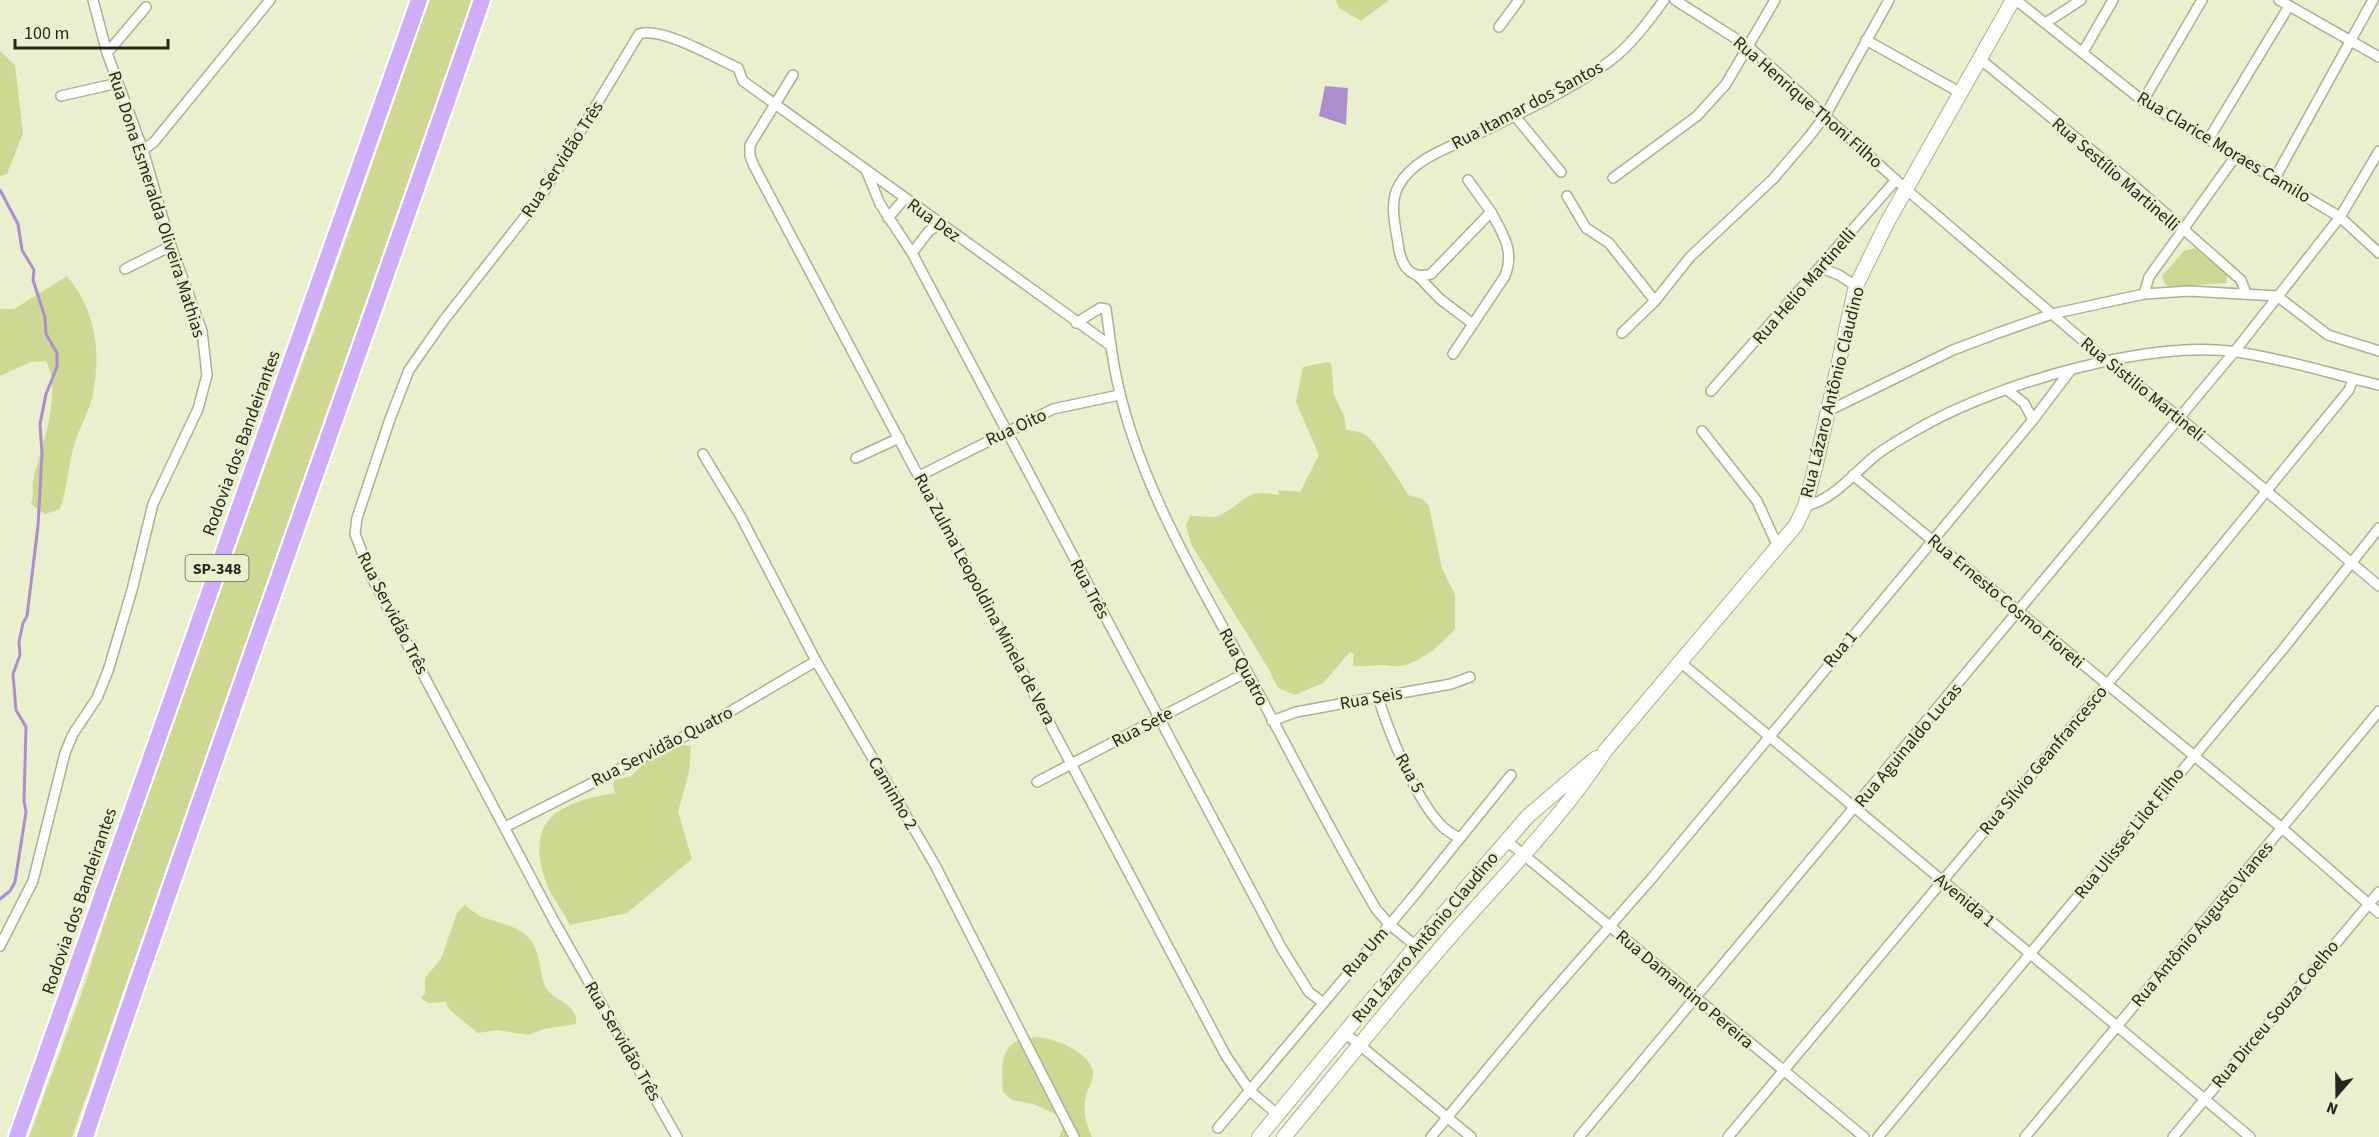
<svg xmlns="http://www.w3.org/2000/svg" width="2379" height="1137" viewBox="0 0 2379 1137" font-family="'Source Sans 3',sans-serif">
  <rect width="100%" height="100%" fill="#eaefce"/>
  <!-- green -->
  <g fill="#cfd892">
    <path d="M429,0H472L72,1137H29L83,989L129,846L323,306Z"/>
    <path d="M1336,0H1389L1361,21L1339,8Z"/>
    <path d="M0,51L15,65L23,133L7,174L0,176Z"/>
    <path d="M2195,248L2228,273L2226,283L2169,287L2165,284L2162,276L2184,251Z"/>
    <path d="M67,276C96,311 101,351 93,394C90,410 80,426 75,442C68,464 68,487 60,509L45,514L31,504C34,496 32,488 33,481C41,446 63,394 46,361L31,362L0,376V309H14Z"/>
    <path d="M1327,362L1331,363L1334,395L1344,416L1346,430C1354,431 1361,431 1368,437C1376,444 1403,485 1408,495L1422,499L1429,506L1442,568L1455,595V629C1439,646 1424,661 1400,666C1394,667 1388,665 1381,665C1370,665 1364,668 1353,665L1354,654L1350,652L1323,683L1295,695L1278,688L1267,666L1191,544L1186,525L1190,516C1198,515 1212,519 1218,516C1245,504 1244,487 1279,495L1278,490L1300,492L1319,455L1296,402L1303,367Z"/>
    <path d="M675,744L691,746L689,772L678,812L692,859L627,913L570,925C563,911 553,899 547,885C523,820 558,802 615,793L613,785L615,780L631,776L650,757Z"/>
    <path d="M465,905C470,909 475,913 480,916C496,923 519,925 530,939C542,953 539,980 548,991C558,1001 579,1007 576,1024L544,1029L528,1035L497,1030L478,1033L450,1010L445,1002L428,1003L421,998L425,993V978L441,959L457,913Z"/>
    <path d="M1034,1037C1051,1036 1094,1053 1093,1074C1093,1080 1089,1087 1087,1092C1082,1110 1085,1120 1092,1137H1059L1066,1122L1065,1118L1033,1104L1012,1100L1003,1092C1002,1076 999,1052 1015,1042C1020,1038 1028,1041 1034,1037Z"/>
  </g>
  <!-- water -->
  <path fill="#ac8ecd" d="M1325,86L1348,88L1346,125L1319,116Z"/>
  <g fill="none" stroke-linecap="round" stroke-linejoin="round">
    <!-- stream -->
    <path stroke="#ac8ecd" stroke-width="3" d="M0,190L18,224L22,250L34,270L33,280L45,317L46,334L57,353V367L46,394L40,424L42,454L38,526L27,616L23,623L19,642L20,655L13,674L16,710L26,727L24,801L26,812L15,882L10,891L0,899"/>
    <!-- minor casing -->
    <g stroke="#abb191" stroke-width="12">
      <g id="minor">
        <path d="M1675,0L1749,47L1907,190L2107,361L2180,418L2379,586"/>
        <path d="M2016,0L2143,101L2340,217L2379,253"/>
        <path d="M2279,0L2379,57"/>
        <path d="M2047,22L2081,0"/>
        <path d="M1499,27L1519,0"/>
        <path d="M1866,40L1961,93"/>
        <path d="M2083,52L2113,0"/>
        <path d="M107,53L146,7"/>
        <path d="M1980,59L2130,182L2241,280L2246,293"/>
        <path d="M793,75L750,145V156L754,166L1226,1056L1250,1091L1277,1114"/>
        <path d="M61,96L118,83"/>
        <path d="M2143,101L2202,0"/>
        <path d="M1515,116L1561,172"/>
        <path d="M2208,140L2289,6"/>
        <path d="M143,150L154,142L270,0"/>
        <path d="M866,170L880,204L912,253L1282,949L1309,992L1322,1002"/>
        <path d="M1613,178L1697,116L1726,84L1775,0"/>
        <path d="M2275,178L2373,0"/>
        <path d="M1468,180L1491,212L1431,274C1408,281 1400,262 1398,243C1395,225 1389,202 1399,185C1416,155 1458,145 1486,130C1528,109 1572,89 1610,61C1631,45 1648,22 1664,0"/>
        <path d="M1567,196L1586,228L1609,243L1655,301"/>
        <path d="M888,218L905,198"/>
        <path d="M912,253L929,231L940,224"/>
        <path d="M1821,268L1839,275L1856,286"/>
        <path d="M125,269L171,246"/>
        <path d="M1418,276L1440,299L1473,324"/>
        <path d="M2144,294L2149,277L2235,157"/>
        <path d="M1076,323L1100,308L1106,309L1111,346"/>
        <path d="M1622,333L1655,301L1690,257L1773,179L1808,138L1825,116L1889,0"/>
        <path d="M1453,354L1505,276C1515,251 1503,234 1491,212"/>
        <path d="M2007,390L2024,403L2033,420"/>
        <path d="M1711,391L1896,180"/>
        <path d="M1828,411L1953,350L1998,333L2052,314L2144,294L2189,291L2277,296L2328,335L2379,351"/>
        <path d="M1702,431L1757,501L1778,547"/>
        <path d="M703,454L741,517L816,661L935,865L1074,1137"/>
        <path d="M856,458L899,438"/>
        <path d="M1853,475L2283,829L2379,913"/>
        <path d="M919,476L1053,409L1119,395"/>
        <path d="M1805,506C1832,501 1854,473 1875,456C1890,444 1908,435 1925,425C2000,383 2152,339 2237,352C2285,359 2332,374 2379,385"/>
        <path d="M1680,662L2250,1137"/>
        <path d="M1378,697C1389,733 1415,797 1440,824C1445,830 1452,834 1459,838"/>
        <path d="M1272,721L1296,712L1451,684L1470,677"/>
        <path d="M1037,782L1247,672"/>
        <path d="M505,827L709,724L816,661"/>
        <path d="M1507,841L1864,1137"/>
        <path d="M0,946L33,881L65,753L73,734L97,698L108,671L132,590L153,504L198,409L207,375L202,331L171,246L143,150L107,53L93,0"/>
        <path d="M1345,1033L1471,1137"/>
        <path d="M1218,1128L1412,898L1511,775"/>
        <path d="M677,1137L554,921L372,578L355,534L357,518L390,419L409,370L444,320L542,195L639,34C661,26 715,58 738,68L743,81L1111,346C1126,461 1189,564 1243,664C1287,746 1329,829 1376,909L1389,924L1416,946"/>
        <path d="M1431,1137L1538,1008L1652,878L2033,420L2070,371"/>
        <path d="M1579,1137L2235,351L2340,217L2379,151"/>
        <path d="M1728,1137L2161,620L2349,390L2353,379"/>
        <path d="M1878,1137L2284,648L2379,528"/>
        <path d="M2025,1137L2379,711"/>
        <path d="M2173,1137L2379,892"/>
      </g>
    </g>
    <!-- secondary casing -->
    <g stroke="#abb191" stroke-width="16">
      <g id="secondary">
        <path d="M1259,1137L1416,946L1528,816L1596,758"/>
        <path d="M1284,1137C1339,1071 1393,1002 1450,937C1503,876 1561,819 1605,751L1796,525L1805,506L1816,464L1856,286L1888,221L2013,0"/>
      </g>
    </g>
    <!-- motorway casing -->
    <g stroke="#fff" stroke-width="20">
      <g id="motorway">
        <path d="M17,1137L419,0"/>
        <path d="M85,1137C213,756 351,379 482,0"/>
      </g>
    </g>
    <!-- minor -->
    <use href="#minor" stroke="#fff" stroke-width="9"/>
    <!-- secondary -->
    <use href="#secondary" stroke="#fff" stroke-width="14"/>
    <!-- motorway -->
    <use href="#motorway" stroke="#d0adf8" stroke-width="16"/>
  </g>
  <g text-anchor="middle" stroke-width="5" stroke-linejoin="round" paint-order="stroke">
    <!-- shield labels -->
    <rect fill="#eaefce" stroke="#616451" stroke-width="1.5" x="185.5" y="555" width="63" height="26" rx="4.5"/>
    <g font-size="16" font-weight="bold" fill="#26281b">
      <text x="217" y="574">SP-348</text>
    </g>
    <!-- street labels -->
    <g font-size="18" fill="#26281b" stroke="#eaefce">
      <text transform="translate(1808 102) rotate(41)" y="6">Rua Henrique Thoni Filho</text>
      <text transform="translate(1527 105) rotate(-28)" y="6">Rua Itamar dos Santos</text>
      <text transform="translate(2224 147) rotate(31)" y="6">Rua Clarice Moraes Camilo</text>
      <text transform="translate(562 159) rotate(-57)" y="6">Rua Servidão Três</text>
      <text transform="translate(2116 174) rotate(41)" y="6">Rua Sestílio Martinelli</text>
      <text transform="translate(157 204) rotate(72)" y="6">Rua Dona Esmeralda Oliveira Mathias</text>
      <text transform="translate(934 220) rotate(36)" y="6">Rua Dez</text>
      <text transform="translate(1804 286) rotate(-49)" y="6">Rua Helio Martinelli</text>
      <text transform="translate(2143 389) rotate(39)" y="6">Rua Sistilio Martineli</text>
      <text transform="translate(1832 392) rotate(-76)" y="6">Rua Lázaro Antônio Claudino</text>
      <text transform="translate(1016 427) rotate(-25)" y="6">Rua Oito</text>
      <text transform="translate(241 443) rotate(-70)" y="6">Rodovia dos Bandeirantes</text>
      <text transform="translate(1090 589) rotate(62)" y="6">Rua Três</text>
      <text transform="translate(985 599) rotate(62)" y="6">Rua Zulma Leopoldina Minela de Vera</text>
      <text transform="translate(2006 601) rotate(40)" y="6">Rua Ernesto Cosmo Fioreti</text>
      <text transform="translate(393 613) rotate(63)" y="6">Rua Servidão Três</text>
      <text transform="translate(1840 649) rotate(-50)" y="6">Rua 1</text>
      <text transform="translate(1244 667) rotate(62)" y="6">Rua Quatro</text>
      <text transform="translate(1371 698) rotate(-10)" y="6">Rua Seis</text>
      <text transform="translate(1142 727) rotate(-28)" y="6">Rua Sete</text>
      <text transform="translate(1908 745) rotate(-50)" y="6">Rua Aguinaldo Lucas</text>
      <text transform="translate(662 746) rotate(-27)" y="6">Rua Servidão Quatro</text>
      <text transform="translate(2043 760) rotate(-50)" y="6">Rua Sílvio Geanfrancesco</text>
      <text transform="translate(1410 773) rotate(62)" y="6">Rua 5</text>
      <text transform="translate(893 793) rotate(60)" y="6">Caminho 2</text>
      <text transform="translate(2129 833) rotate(-51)" y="6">Rua Ulisses Lilot Filho</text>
      <text transform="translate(1965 900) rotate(40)" y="6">Avenida 1</text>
      <text transform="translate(79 901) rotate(-71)" y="6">Rodovia dos Bandeirantes</text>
      <text transform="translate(2202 924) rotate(-50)" y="6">Rua Antônio Augusto Vianes</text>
      <text transform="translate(1425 937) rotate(-50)" y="6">Rua Lázaro Antônio Claudino</text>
      <text transform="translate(1365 952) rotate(-49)" y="6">Rua Um</text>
      <text transform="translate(1685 989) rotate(40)" y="6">Rua Damantino Pereira</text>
      <text transform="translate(2275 1014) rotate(-50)" y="6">Rua Dirceu Souza Coelho</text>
      <text transform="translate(623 1041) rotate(60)" y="6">Rua Servidão Três</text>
    </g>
  </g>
  <!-- north arrow -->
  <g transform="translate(2337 1095) rotate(200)" stroke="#eaefce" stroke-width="4.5" paint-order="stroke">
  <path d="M0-4.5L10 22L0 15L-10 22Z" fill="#26281b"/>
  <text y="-9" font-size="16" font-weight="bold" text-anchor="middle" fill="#26281b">N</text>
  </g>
  <!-- scale -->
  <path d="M15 39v9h153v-9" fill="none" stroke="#26281b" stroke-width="3"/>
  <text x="24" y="39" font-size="18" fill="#26281b" stroke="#eaefce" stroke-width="4.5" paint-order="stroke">100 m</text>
</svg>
